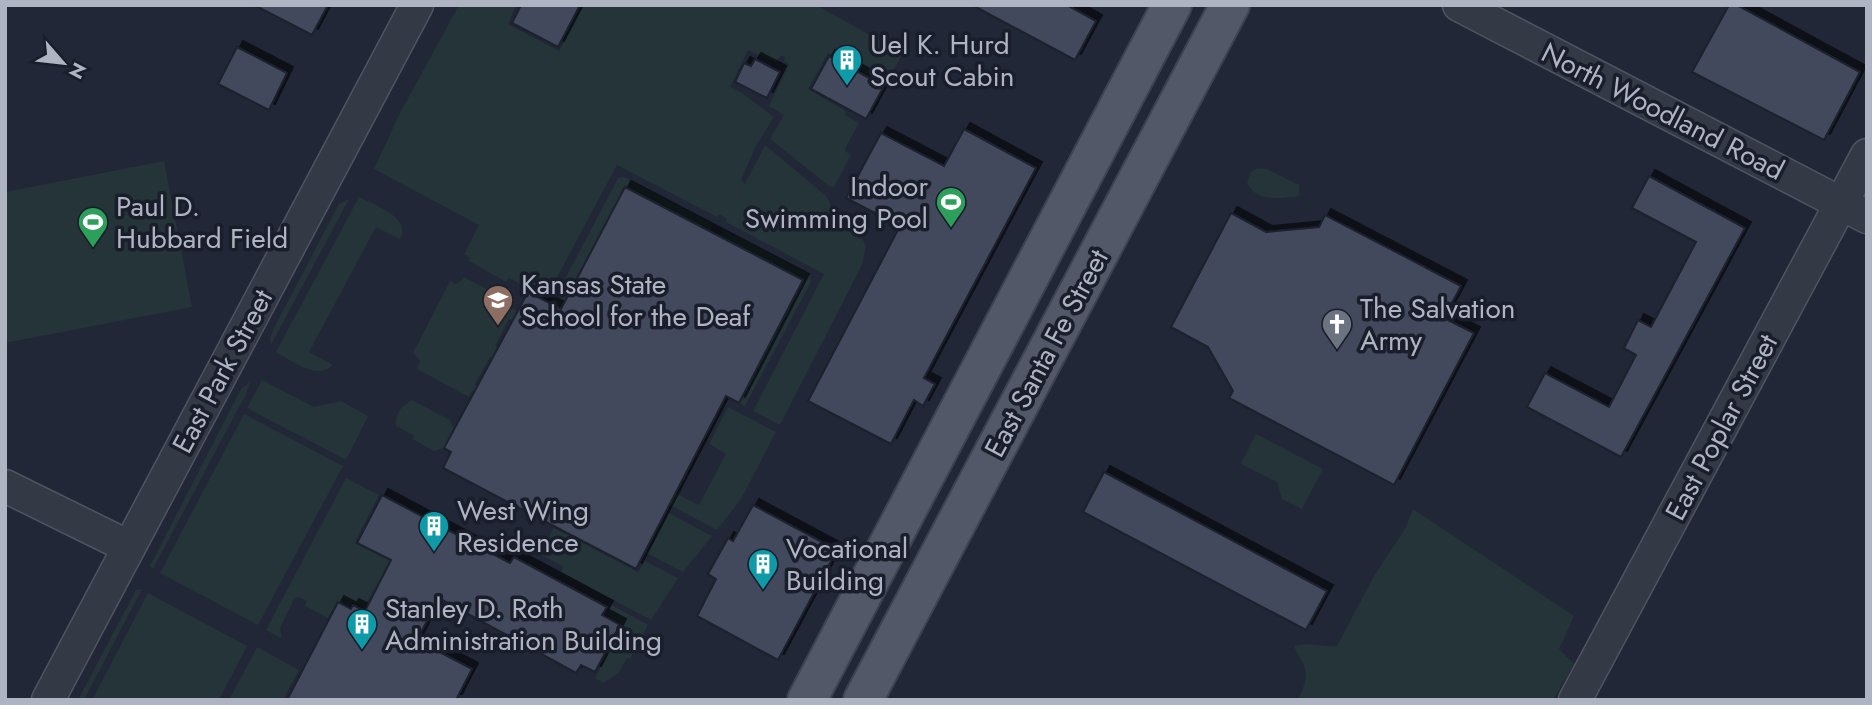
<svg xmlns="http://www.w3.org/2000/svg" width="1872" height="705" viewBox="0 0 1872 705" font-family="Jost,sans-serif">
  <defs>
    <filter id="shadow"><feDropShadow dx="6" dy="-6" stdDeviation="0" flood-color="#0009"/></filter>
  </defs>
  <rect width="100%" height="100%" fill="#212736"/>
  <!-- green -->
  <g fill="#243438">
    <path d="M459,5H516L508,24L559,51L583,5H816L903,53L886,84L828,53L808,89L846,111L845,115L859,123L846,147L845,151L851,155L834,187L829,186L770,139L784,115L769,106L789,64L784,61L785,57L781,56L776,63L748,50L730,87L742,93L774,117L757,144L741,180L745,184L765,145L826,196L830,203L832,211L855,229L866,245L862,265L780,425L753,411L824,274L726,222L727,219L719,214L717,217L617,165L546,298L509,278L506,282L469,261L470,258L464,254L479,225L374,169L400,113Z"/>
    <path d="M164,161L192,307L5,343V192Z"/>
    <path d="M1257,168L1267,169L1299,185V195L1296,197C1278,198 1255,202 1247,182L1251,172Z"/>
    <path d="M624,177L713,224L710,232L624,187L561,309L552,304L618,178Z"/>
    <path d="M359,197C374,205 412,217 400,239L376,227L309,352L333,365C316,381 293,361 276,352Z"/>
    <path d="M349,199L271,345L270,338L273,330L339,204Z"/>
    <path d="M722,229L809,274L811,282L745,406L739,403L803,280L719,237Z"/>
    <path d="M464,277L499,296L498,300L521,313L516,322L509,319L495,346L500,349L494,360L490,357L475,384L480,387L477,393L472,391L469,397L417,369L420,361L413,353L450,281L456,284L461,281Z"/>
    <path d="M262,380L314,407L341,401L368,416L346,460L247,408Z"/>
    <path d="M250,382L246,394L153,569L150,566L241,389Z"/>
    <path d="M412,400L450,420L454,430L444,448L434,451L414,440L413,435L396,426C395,413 401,407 412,400Z"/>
    <path d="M728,407L776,432L741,499L717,530L666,503L673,492L699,505L726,454L709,444Z"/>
    <path d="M244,414L343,466L258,625L160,573Z"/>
    <path d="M1256,434L1323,469L1302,509L1282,499L1277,482L1241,464Z"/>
    <path d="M346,478L379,495L355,542L408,570L392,599L374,589L364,608L354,603L351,608L337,601L328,618L305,606L307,601L299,597L294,599L280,628L282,639L266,630Z"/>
    <path d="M1413,509L1574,616L1559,649L1574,664L1553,700H1298C1302,691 1308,679 1305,669C1303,661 1297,655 1294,646C1311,642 1320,647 1337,646L1374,576L1405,529Z"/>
    <path d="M669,513L712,536L683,572L647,553Z"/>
    <path d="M554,528L638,572L645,561L678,578L651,620L561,572L564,567L539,554Z"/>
    <path d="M142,589L84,700H78L136,590Z"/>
    <path d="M148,593L247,646L219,700H92Z"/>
    <path d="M612,605L648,625L630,659L627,658L618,673L603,683L595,678L623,625L607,615Z"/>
    <path d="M257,647L299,670L283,700H229Z"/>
  </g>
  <!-- building -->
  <g fill="#42495b" stroke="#1c202d" stroke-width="2" filter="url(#shadow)">
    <path d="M254,5H328L312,35Z"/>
    <path d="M521,5H580L558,47L512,23Z"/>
    <path d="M972,5H1067L1096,21L1075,60Z"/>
    <path d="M1729,5H1737L1860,72L1824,140L1692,72Z"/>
    <path d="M237,47L287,73L269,110L218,84Z"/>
    <path d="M829,56L884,86L866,119L811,89Z"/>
    <path d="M755,59L780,72L767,98L735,82L744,63L751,66Z"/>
    <path d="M964,129L1036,168L924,378L935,384L923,406L914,400L891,444L808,401L900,226L846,198L881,133L944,166Z"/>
    <path d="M1649,176L1745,228L1621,457L1527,407L1545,373L1609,407L1636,355L1624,348L1638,320L1651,327L1696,242L1632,208Z"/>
    <path d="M625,187L803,280L739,403L726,396L636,569L443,468L451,452L444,448L528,292L561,309Z"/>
    <path d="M1231,213L1266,232L1319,227L1325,215L1461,286L1444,318L1474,333L1394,485L1229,398L1233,391L1208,347L1171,327Z"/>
    <path d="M1104,472L1327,591L1306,630L1083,512Z"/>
    <path d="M382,495L510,563L514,557L607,607L602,615L620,625L595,672L581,665L576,673L439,598L417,640L472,669L456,700H287L338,602L351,609L353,605L365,611L391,560L357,543Z"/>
    <path d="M753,505L837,550L778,660L697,616L716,579L708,574L728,538L733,541Z"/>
  </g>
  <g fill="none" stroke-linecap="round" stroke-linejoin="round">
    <!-- street casing -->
    <g stroke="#4f5461" stroke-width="35">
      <g id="street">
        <path d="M1459,5L1867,217"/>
        <path d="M5,486L129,547"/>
        <path d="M48,700L417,5"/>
        <path d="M1575,700L1867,155"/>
      </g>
    </g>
    <!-- primary casing -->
    <g stroke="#3e4250" stroke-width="42">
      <g id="primary">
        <path d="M807,700L1172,5"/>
        <path d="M863,700L1230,5"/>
      </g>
    </g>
    <!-- street -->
    <use href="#street" stroke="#343946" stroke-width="32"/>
    <!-- primary -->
    <use href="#primary" stroke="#525867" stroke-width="38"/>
  </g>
  <!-- icons -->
  <defs>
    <g id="building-pin" transform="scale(1.575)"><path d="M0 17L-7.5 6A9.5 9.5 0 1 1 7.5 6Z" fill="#0f9aa8" stroke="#1a1e2b"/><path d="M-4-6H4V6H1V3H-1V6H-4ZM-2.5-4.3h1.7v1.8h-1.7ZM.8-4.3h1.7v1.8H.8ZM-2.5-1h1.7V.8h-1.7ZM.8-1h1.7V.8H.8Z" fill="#fff"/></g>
    <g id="stadium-pin" transform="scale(1.575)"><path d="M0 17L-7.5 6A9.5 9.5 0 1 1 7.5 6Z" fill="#2e9e5b" stroke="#1a1e2b"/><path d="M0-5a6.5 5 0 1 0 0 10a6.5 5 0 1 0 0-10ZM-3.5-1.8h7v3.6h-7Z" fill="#fff"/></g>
    <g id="school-pin" transform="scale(1.575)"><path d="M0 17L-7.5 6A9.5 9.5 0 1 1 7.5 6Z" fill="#8d6e63" stroke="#1a1e2b"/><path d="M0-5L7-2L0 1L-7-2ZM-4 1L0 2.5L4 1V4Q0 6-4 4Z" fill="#fff"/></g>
    <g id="church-pin" transform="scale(1.575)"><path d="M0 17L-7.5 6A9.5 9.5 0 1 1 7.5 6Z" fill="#6b7280" stroke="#1a1e2b"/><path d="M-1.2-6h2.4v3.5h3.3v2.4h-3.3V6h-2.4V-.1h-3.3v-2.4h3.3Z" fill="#fff"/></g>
  </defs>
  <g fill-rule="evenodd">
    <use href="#building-pin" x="847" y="60"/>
    <use href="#stadium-pin" x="951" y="202"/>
    <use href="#stadium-pin" x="93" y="222"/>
    <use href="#school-pin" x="498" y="300"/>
    <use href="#church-pin" x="1337" y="324"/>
    <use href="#building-pin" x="434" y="526"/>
    <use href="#building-pin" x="763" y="564"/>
    <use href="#building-pin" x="362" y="624"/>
  </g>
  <g text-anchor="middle" stroke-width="7" stroke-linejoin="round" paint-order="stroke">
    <!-- poi labels -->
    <g font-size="28" fill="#afb4c3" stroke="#1a1e2b" text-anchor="start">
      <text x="870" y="54">Uel K. Hurd<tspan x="870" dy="32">Scout Cabin</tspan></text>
      <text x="928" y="196" text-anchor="end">Indoor<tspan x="928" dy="32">Swimming Pool</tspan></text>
      <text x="116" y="216">Paul D.<tspan x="116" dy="32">Hubbard Field</tspan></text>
      <text x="521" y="294">Kansas State<tspan x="521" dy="32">School for the Deaf</tspan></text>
      <text x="1360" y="318">The Salvation<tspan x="1360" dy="32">Army</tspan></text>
      <text x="457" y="520">West Wing<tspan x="457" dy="32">Residence</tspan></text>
      <text x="786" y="558">Vocational<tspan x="786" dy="32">Building</tspan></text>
      <text x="385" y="618">Stanley D. Roth<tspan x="385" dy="32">Administration Building</tspan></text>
    </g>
    <!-- street labels -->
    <g font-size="28" fill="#afb4c3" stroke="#1a1e2b">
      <text transform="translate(1663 111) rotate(27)" y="10">North Woodland Road</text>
      <text transform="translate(1046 353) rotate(-62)" y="10">East Santa Fe Street</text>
      <text transform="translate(222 371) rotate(-62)" y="10">East Park Street</text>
      <text transform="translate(1721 427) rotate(-62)" y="10">East Poplar Street</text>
    </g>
  </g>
  <!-- border -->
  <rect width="1872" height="705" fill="none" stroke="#afb4c3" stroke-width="14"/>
  <!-- north arrow -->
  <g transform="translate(63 63) rotate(118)" stroke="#1a1e2b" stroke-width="5" paint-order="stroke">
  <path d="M0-5L12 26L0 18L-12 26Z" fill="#afb4c3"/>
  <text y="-10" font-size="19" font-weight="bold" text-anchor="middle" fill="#afb4c3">N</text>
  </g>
</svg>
